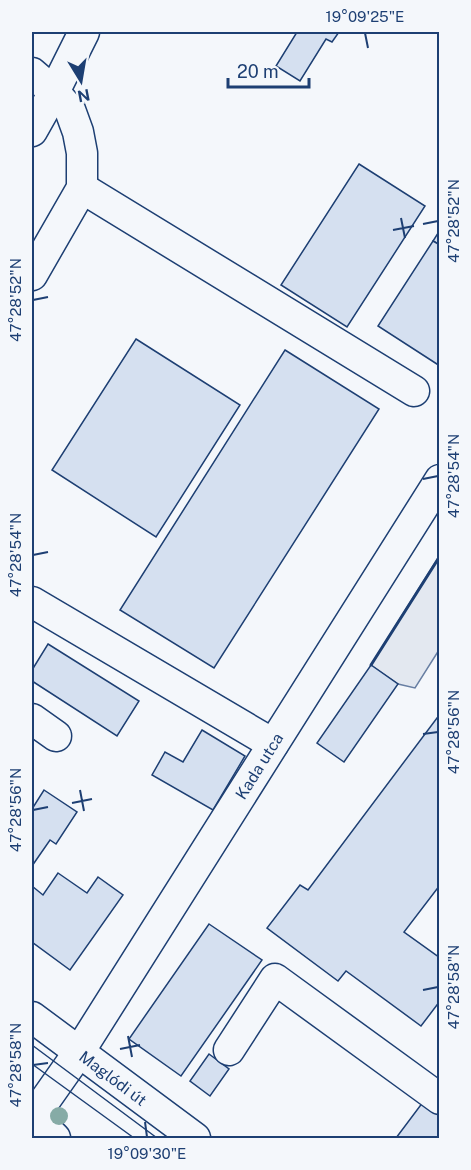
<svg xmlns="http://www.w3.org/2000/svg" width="471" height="1170" viewBox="0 0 471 1170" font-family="'Public Sans',sans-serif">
  <rect width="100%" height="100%" fill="#f4f7fb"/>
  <!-- parking -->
  <path fill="#e3e8f0" stroke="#687fa3" stroke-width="1.5" d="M439,556V650L415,688L398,684L371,665Z"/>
  <!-- building -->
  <g fill="#d5e0f0" stroke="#1d3f73" stroke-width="1.5">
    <path d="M297,32H339L332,42L326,39L300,81L276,66Z"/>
    <path d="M359,164L425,206L347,327L281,285Z"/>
    <path d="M440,230V245L433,241Z"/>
    <path d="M433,241L440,245V366L378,326Z"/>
    <path d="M136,339L240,405L156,537L52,470Z"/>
    <path d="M285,350L379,409L214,668L120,610Z"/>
    <path d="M48,644L139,701L117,736L32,681V670Z"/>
    <path d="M371,665L398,684L344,762L317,743Z"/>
    <path d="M440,714V885L404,932L440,958V1001L421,1026L346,971L338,981L267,928L300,885L308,890Z"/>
    <path d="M202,730L245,756L213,810L152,775L165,752L183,762Z"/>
    <path d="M44,790L77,812L56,844L50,840L32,866V809Z"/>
    <path d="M58,873L87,893L98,877L123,895L70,970L32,942V886L43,895Z"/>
    <path d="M209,924L262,960L181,1076L129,1039Z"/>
    <path d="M209,1054L229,1069L210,1096L190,1081Z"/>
    <path d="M423,1102L440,1114V1138H396Z"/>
  </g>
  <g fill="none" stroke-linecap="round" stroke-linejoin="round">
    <!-- minor casing -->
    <g stroke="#1d3f73" stroke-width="33">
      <g id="minor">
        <path d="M32,73L54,92L32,131"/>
        <path d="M82,188L414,391"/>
        <path d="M32,275L82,188V153L78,132L70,110L54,92L84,32"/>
        <path d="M32,602L273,744"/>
        <path d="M32,719L56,736"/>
        <path d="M32,1017L195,1138"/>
        <path d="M229,1050L275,979L440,1099"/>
        <path d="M32,1115L55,1138"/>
        <path d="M34,1116L79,1052L440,480"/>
      </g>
    </g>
    <!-- minor -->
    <use href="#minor" stroke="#f4f7fb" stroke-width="30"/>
    <!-- tram -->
    <g stroke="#1d3f73" stroke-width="1.5">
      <path d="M32,1045L157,1138"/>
      <path d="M32,1064L134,1138"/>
    </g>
    <!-- wall -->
    <path stroke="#1d3f73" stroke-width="3" d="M371,665L440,556"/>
  </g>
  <!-- trees -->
  <circle fill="#86aba6" cx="59" cy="1116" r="9"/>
  <!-- ticks -->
  <path fill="none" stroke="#1d3f73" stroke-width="2" d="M365,33L368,48M401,218L405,238M423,224L438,221M393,230L414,226M33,300L48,297M423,479L438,476M33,555L48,552M423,734L438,732M80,790L84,811M72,803L92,799M33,810L48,807M423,990L438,987M128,1036L132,1057M120,1049L140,1045M33,1065L48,1063M145,1122L147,1137"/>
  <g text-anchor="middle" stroke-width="4.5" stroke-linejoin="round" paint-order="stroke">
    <!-- street labels -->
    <g font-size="16" fill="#1d3f73" stroke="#f4f7fb">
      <text transform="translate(259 766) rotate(-58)" y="6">Kada utca</text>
      <text transform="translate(113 1078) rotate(37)" y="6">Maglódi út</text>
    </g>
  </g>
  <!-- border -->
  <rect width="471" height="1170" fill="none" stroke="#f4f7fb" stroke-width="66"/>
  <!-- north arrow -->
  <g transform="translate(81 81) rotate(169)" stroke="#f4f7fb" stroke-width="4.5" paint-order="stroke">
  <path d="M0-4.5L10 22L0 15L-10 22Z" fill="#1d3f73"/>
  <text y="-9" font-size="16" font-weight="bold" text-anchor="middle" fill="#1d3f73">N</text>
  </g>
  <!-- scale -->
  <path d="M228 78v9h81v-9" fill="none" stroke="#1d3f73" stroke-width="3"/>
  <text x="237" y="78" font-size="18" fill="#1d3f73" stroke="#f4f7fb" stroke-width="4.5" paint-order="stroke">20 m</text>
  <rect x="33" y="33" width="405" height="1104" fill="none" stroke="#1d3f73" stroke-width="2"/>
  <g font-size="15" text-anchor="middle" fill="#1d3f73">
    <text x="365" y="22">19°09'25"E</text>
    <text transform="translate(454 221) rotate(-90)" y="5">47°28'52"N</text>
    <text transform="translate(16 300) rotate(-90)" y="5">47°28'52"N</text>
    <text transform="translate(454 476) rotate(-90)" y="5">47°28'54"N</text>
    <text transform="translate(16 555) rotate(-90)" y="5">47°28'54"N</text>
    <text transform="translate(454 732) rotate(-90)" y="5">47°28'56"N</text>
    <text transform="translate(16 810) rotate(-90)" y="5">47°28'56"N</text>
    <text transform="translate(454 987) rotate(-90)" y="5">47°28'58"N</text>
    <text transform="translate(16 1065) rotate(-90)" y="5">47°28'58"N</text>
    <text x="147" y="1159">19°09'30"E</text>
  </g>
</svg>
